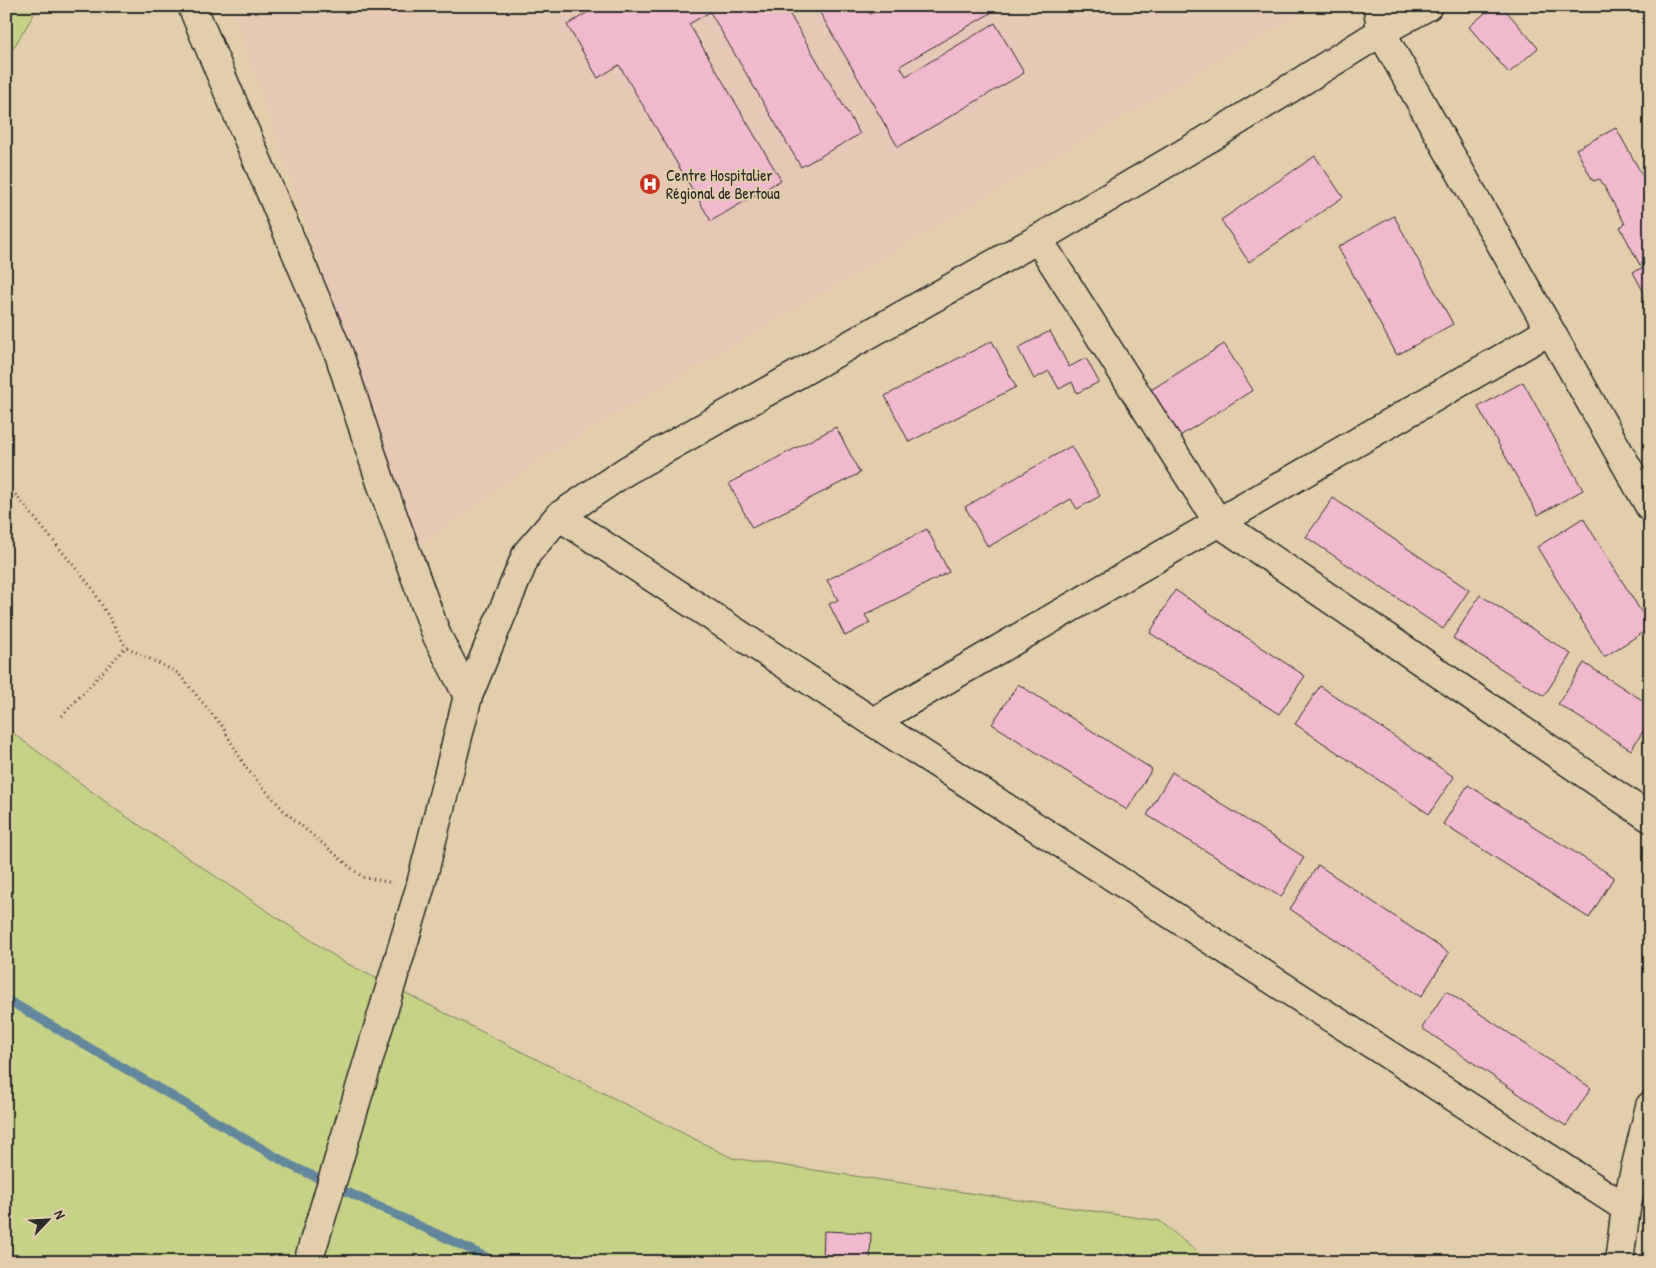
<svg xmlns="http://www.w3.org/2000/svg" width="1656" height="1268" viewBox="0 0 1656 1268" font-family="'Patrick Hand',sans-serif">
  <rect width="100%" height="100%" fill="#e2ceac"/>
  <filter id="ink" filterUnits="userSpaceOnUse"><feTurbulence type="fractalNoise" baseFrequency=".02" numOctaves="2"/><feDisplacementMap in="SourceGraphic" scale="10" xChannelSelector="R" yChannelSelector="G"/><feConvolveMatrix kernelMatrix="1 2 1 2 8 2 1 2 1" color-interpolation-filters="sRGB"/></filter>
  <g filter="url(#ink)">
    <!-- built -->
    <path fill="#e6c8b6" d="M232,6H1312L543,457L416,548Z"/>
    <!-- green -->
    <g fill="#c6d285" stroke="#787e58">
      <path d="M6,6H39L6,60Z"/>
      <path d="M6,728L118,811L342,961L732,1158L1160,1221L1209,1262H6Z"/>
    </g>
    <g fill="none" stroke-linecap="round" stroke-linejoin="round">
      <!-- stream -->
      <path stroke="#63879d" stroke-width="9" d="M6,999L290,1165L497,1262"/>
    </g>
    <!-- building -->
    <g fill="#f1b9ce" stroke="#2b2b2b">
      <path d="M598,6H785L860,134L801,167L710,12L689,24L781,180L711,221L619,65L598,78L567,25Z"/>
      <path d="M816,6H866L870,14L883,6H987L991,13L900,66L906,76L995,23L1024,73L898,147Z"/>
      <path d="M1493,6H1502L1538,48L1509,73L1469,27Z"/>
      <path d="M1616,128L1650,189V259L1640,265L1620,227L1625,224L1600,179L1593,181L1576,149Z"/>
      <path d="M1315,156L1343,197L1249,262L1221,220Z"/>
      <path d="M1394,216L1453,324L1397,355L1338,247Z"/>
      <path d="M1650,264V304L1633,272Z"/>
      <path d="M1050,331L1069,367L1086,358L1099,382L1077,393L1072,382L1059,389L1049,371L1034,379L1018,348Z"/>
      <path d="M992,341L1016,387L909,442L885,396Z"/>
      <path d="M1224,344L1253,390L1156,451L1127,405Z"/>
      <path d="M1523,382L1583,490L1538,515L1478,407Z"/>
      <path d="M836,427L860,473L752,528L729,483Z"/>
      <path d="M1071,446L1100,496L1077,509L1071,499L988,547L965,507Z"/>
      <path d="M1333,498L1469,590L1443,629L1306,537Z"/>
      <path d="M1583,518L1650,626V628L1604,657L1537,547Z"/>
      <path d="M927,529L949,572L865,615L870,623L845,636L829,604L838,600L827,580Z"/>
      <path d="M1175,590L1305,676L1279,714L1150,633Z"/>
      <path d="M1480,595L1571,654L1544,696L1453,638Z"/>
      <path d="M1584,663L1650,705V720L1631,750L1558,704Z"/>
      <path d="M1018,684L1152,769L1127,810L992,724Z"/>
      <path d="M1320,686L1454,777L1429,814L1295,724Z"/>
      <path d="M1172,772L1304,857L1281,897L1147,815Z"/>
      <path d="M1468,785L1614,877L1589,918L1443,824Z"/>
      <path d="M1318,865L1449,953L1421,997L1290,909Z"/>
      <path d="M1446,991L1591,1088L1566,1126L1422,1028Z"/>
      <path d="M824,1231L871,1233L870,1262H823Z"/>
    </g>
    <g fill="none" stroke-linecap="round" stroke-linejoin="round">
      <!-- minor casing -->
      <g stroke="#2b2b2b" stroke-width="31">
        <g id="minor">
          <path d="M192,6L339,354L381,483L437,636L468,696"/>
          <path d="M1378,6L1381,32L1650,507"/>
          <path d="M1038,239L1218,522L1650,818"/>
          <path d="M559,516L873,722L1626,1208"/>
          <path d="M873,722L1549,331"/>
          <path d="M308,1262L420,888L468,696L527,553L559,516L626,471L1038,239L1213,136L1381,32L1428,6"/>
          <path d="M1619,1262L1626,1208L1650,1106"/>
        </g>
      </g>
      <!-- path -->
      <g stroke="#2b2b2b" stroke-width="3" stroke-dasharray="1 4" stroke-linecap="butt">
        <path d="M6,483L92,588L126,647L178,673L222,726L246,768L284,811L362,877L393,883"/>
        <path d="M62,716L126,647"/>
      </g>
      <!-- minor -->
      <use href="#minor" stroke="#e2ceac" stroke-width="28"/>
    </g>
  </g>
  <!-- icons -->
  <defs>
    <g id="hospital-disc" transform="scale(1.125)"><circle r="9.5" fill="#c8321e" stroke="#e2ceac"/><path d="M-5-5h3v3.5h4V-5h3V5h-3V1.5h-4V5h-3Z" fill="#fff"/></g>
  </defs>
  <g fill-rule="evenodd">
    <use href="#hospital-disc" x="650" y="184"/>
  </g>
  <g text-anchor="middle" stroke-width="4" stroke-linejoin="round" paint-order="stroke">
    <!-- poi labels -->
    <g font-size="16" fill="#2b2b2b" stroke="#e2ceac" text-anchor="start">
      <text x="666" y="181">Centre Hospitalier<tspan x="666" dy="18">Régional de Bertoua</tspan></text>
    </g>
  </g>
  <!-- margin -->
  <rect width="1656" height="1268" fill="none" stroke="#e2ceac" stroke-width="25"/>
  <rect x="12" y="12" width="1631" height="1243" fill="none" stroke="#2b2b2b" stroke-width="2" filter="url(#ink)"/>
  <!-- north arrow -->
  <g transform="translate(48 1220) rotate(65)" stroke="#e2ceac" stroke-width="4" paint-order="stroke">
  <path d="M0-4L9 19L0 12L-9 19Z" fill="#2b2b2b"/>
  <text y="-8" font-size="14" font-weight="bold" text-anchor="middle" fill="#2b2b2b">N</text>
  </g>
</svg>
